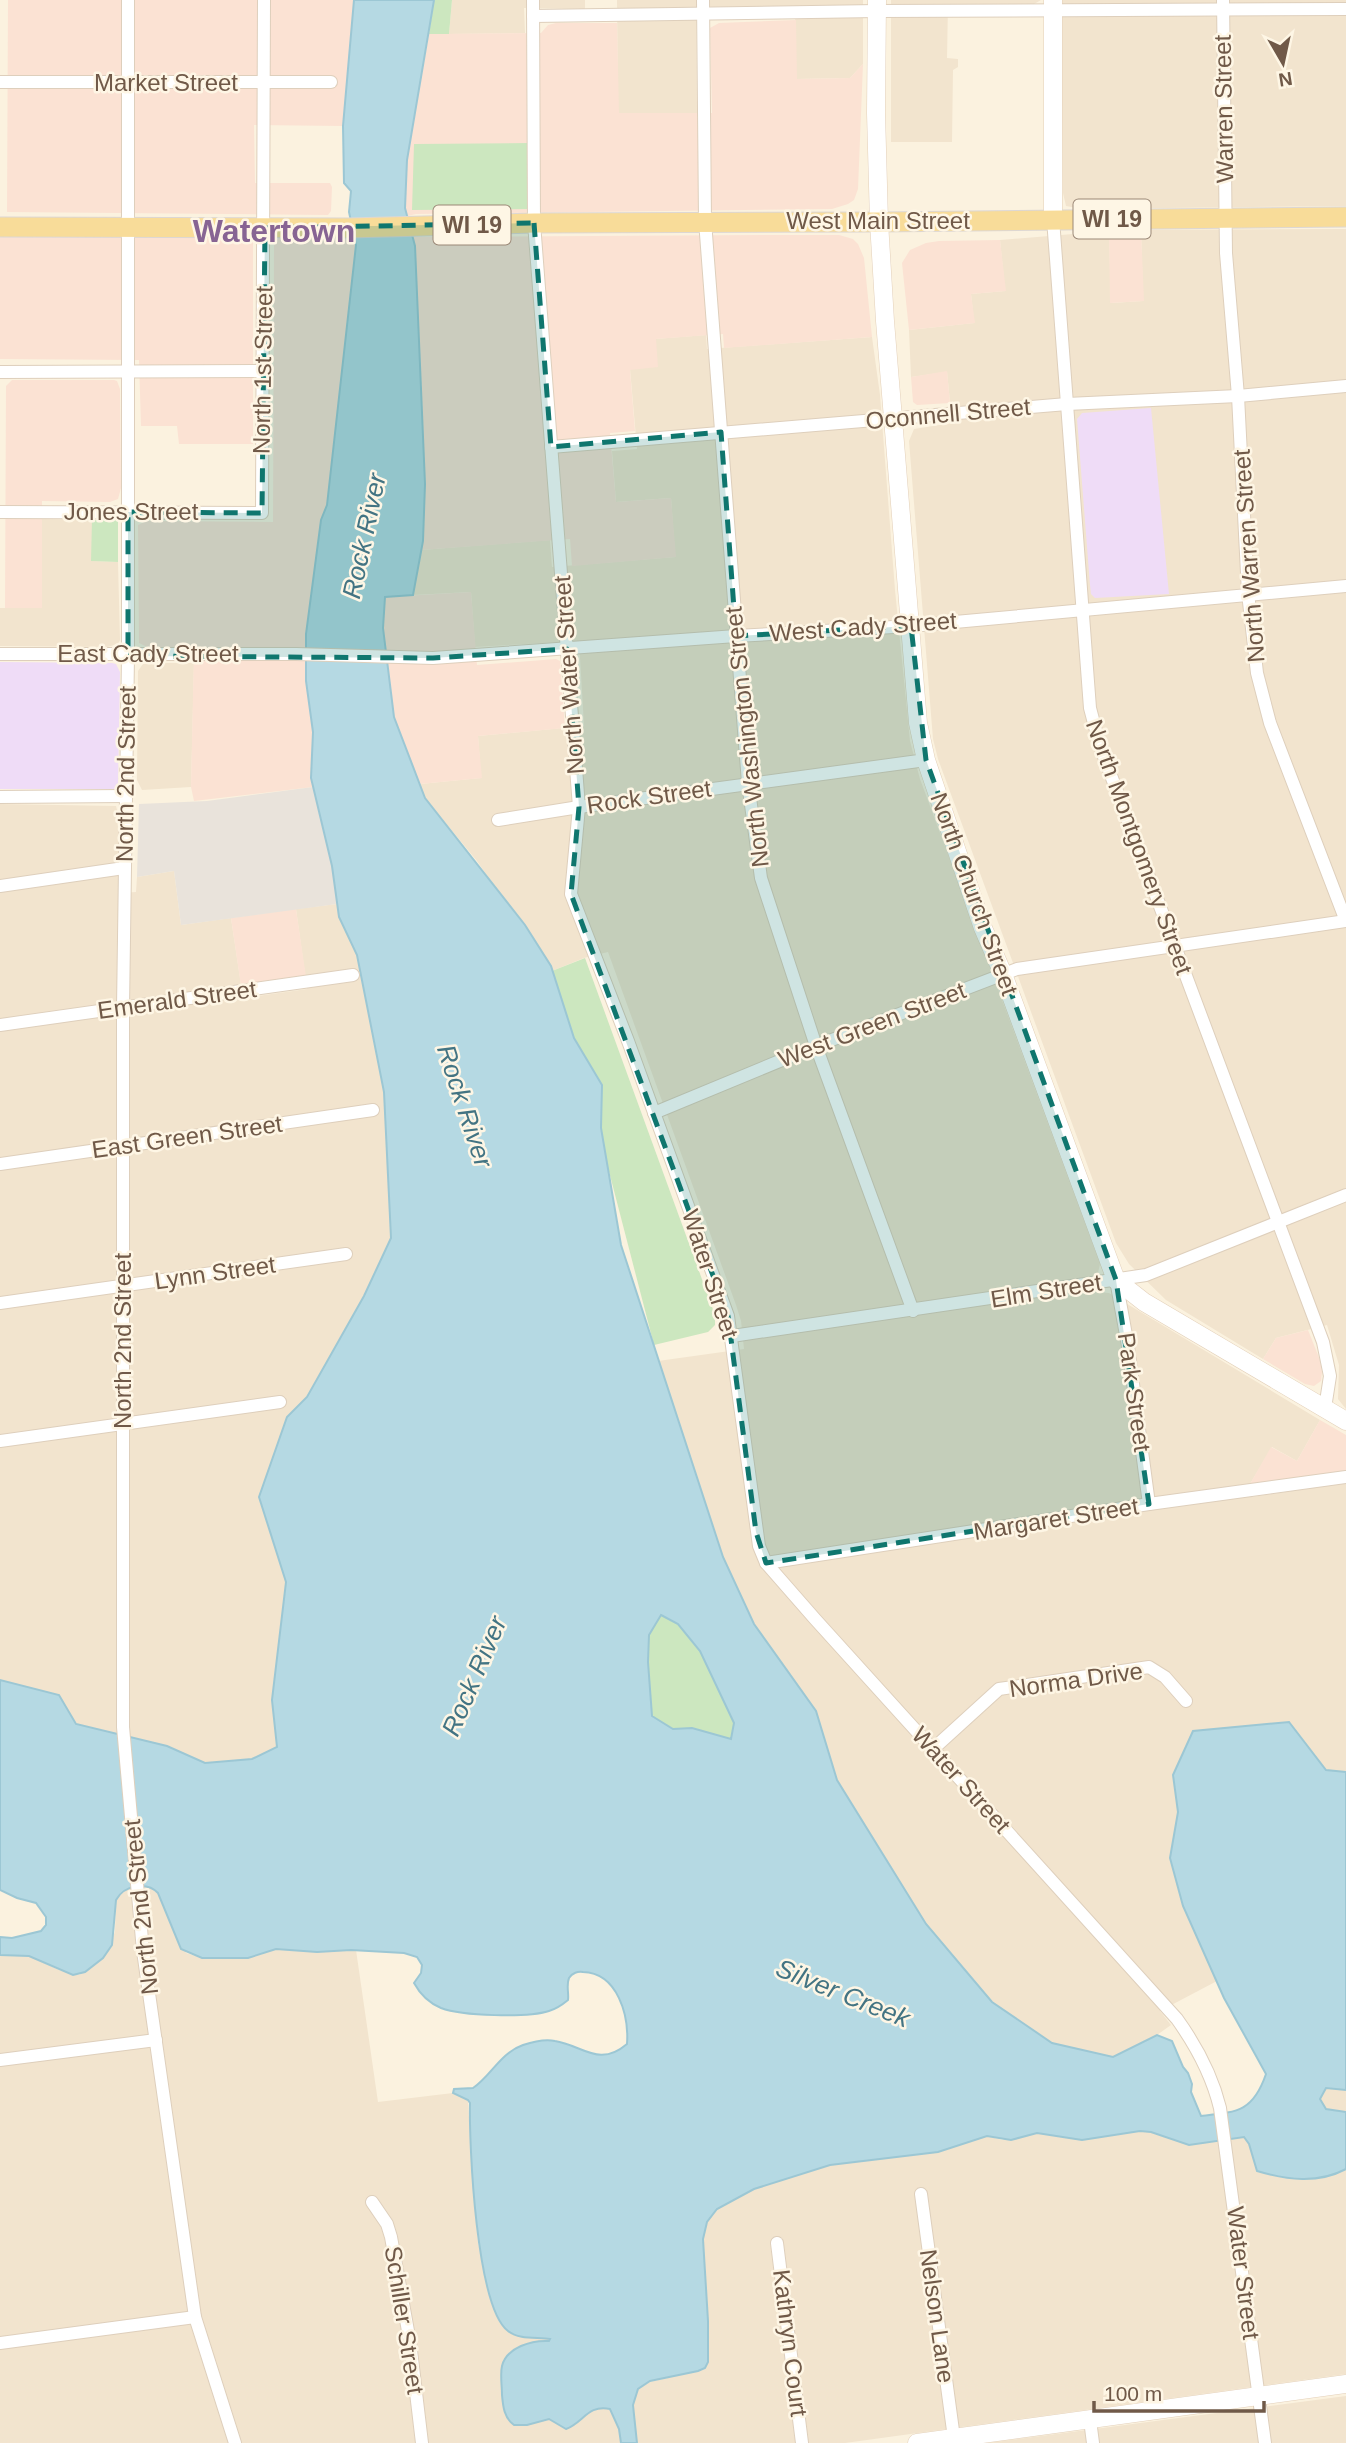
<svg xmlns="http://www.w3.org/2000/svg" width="1346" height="2443" viewBox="0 0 1346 2443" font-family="Arial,sans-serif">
  <rect width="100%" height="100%" fill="#fbf2df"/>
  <!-- residential -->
  <g fill="#f2e4ce">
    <path d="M452,0H585V9L524,8L525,33L449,34Z"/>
    <path d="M617,0H863V64L850,78L796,79L795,6L696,7L697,113H618Z"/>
    <path d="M891,0H1041L1034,4H948L947,58L958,59V67L953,70L952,142H891Z"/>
    <path d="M1061,0H1346V206L1083,209L1066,206L1063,193Z"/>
    <path d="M1346,229V1409L1338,1399L1339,1365L1327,1325L1276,1338L1263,1359L1166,1300L1129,1264L1116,1243L938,759L933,739L909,441L914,429L952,423L947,372L911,377L909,330L974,323L971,294L1005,291L1000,240L1109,231L1111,303L1143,301L1141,230Z"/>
    <path d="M706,335L707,349L872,337L880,395L895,590L910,741L920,779L1100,1264L1098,1273L1091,1277L1050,1283L1052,1298L1097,1292L1109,1293L1320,1420L1297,1461L1272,1447L1250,1484L1252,1497L1346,1483V1772L1326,1770L1289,1722L1173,1775L1178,1812L1170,1858L1183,1906L1217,1981L1160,2011L1171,2025L1157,2035L1113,2057L1052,2043L992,2002L926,1924L837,1780L816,1711L754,1624L723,1557L658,1361L744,1349L741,1321L736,1305L608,952L584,958L552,971L477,861L425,798L420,784L481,778L478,736L584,726L579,641L475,647L471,592L413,595L421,550L550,540L552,567L675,557L671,498L616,502L612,451L637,449L630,369L655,339Z"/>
    <path d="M42,519L92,520V561L118,562L120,640L118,644L107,647L0,646V608H42Z"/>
    <path d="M156,663H194L191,787L142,790L137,780L138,671L143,664Z"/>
    <path d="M0,804L116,806L119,818V893L136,892L137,877L174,871L181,925L231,918L243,998L307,989L296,909L337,904L339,917L357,955L384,1092L391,1238L364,1296L307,1397L287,1417L259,1497L286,1582L272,1700L277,1747L252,1759L205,1763L167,1746L76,1724L59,1695L0,1680Z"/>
    <path d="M148,1886L153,1888L158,1893L186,1953L202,1958H248L276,1949L317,1952L356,1950L378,2102L453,2093L468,2100L473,2189L478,2243L493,2305L505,2329L520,2337L550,2339L549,2341L529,2343L513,2350L509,2355L502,2366V2392L527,2425L549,2419L563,2428L576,2423L587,2412L596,2408L610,2409L619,2429L621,2443H0V1955L29,1956L59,1970L79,1975L85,1972L103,1958L115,1932L116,1900L119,1894L128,1887Z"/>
    <path d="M1326,2088L1346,2090V2112L1326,2109L1319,2099Z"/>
    <path d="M1140,2131L1151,2132L1189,2145L1244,2137L1249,2144L1257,2171L1338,2173L1346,2169V2374L845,2443H637L633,2405L638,2389L650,2382L698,2371L708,2362V2321L703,2239L707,2222L717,2209L755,2189L830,2165L868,2160L987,2136L1002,2140L1037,2133L1082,2140Z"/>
    <path d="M1346,2396V2443H987Z"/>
  </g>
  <!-- commercial -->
  <g fill="#fbe2d3">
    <path d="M8,0H354L343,126L254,125L255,183H330L332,187L331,211L328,215L7,212Z"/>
    <path d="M796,20L797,79L850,78L863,64L858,189L854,200L848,204L832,209L416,214L407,216L405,209L407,160L429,34L541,33L548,25L556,23H617L619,113H712L710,28L719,23Z"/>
    <path d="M1141,230L1144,301L1110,303L1109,231Z"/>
    <path d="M784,235H839L853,239L858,244L864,258L872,337L724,348L723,334L656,339L658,367L630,370L635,431L610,433L616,502L671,498L676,557L572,566L570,539L421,550L425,484L423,420L415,246L411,237Z"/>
    <path d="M0,237H240L249,238L253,241V444H179L177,426H141L139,360L0,359Z"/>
    <path d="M279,238H354L356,245L327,505L321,520L306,634V681L313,732L311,778L313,787L194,801L191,787L194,648L147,647L139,643L138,525L146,521L273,522L274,246L275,241Z"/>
    <path d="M1000,240L1006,291L971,294L975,323L909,330L902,263L910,250L926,243L939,241Z"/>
    <path d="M947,371L950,403L917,405L913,402L911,377Z"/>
    <path d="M12,380H114L117,381L120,389L121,488L118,499L110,502L42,501V608H5L6,386Z"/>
    <path d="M471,592L477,665L556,659L560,661L565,728L478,736L482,778L420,784L394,717L383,628L385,597Z"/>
    <path d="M296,909L306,977L241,986L231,918Z"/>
    <path d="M1308,1330L1320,1360L1322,1372L1321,1381L1314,1386L1305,1384L1263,1359L1276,1338Z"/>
    <path d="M1320,1420L1346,1435V1471L1250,1484L1271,1447L1297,1461Z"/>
  </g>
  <!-- industrial -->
  <path fill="#e9e3db" d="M313,787L332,866L337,904L181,925L174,871L137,877L139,804L207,801Z"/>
  <!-- education -->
  <g fill="#efdcf7">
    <path d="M1151,408L1169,594L1095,598L1091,594L1090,585L1077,419L1082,413Z"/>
    <path d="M0,662L112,663L116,664L120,672L118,786L114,789H0Z"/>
  </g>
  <!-- green -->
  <g fill="#cce7bf">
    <path d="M434,0H452L449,34H429Z"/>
    <path d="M529,143L530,209L412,210L414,144Z"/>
    <path d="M92,520H118V562L91,561Z"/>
    <path d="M585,958L715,1315V1325L708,1332L654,1345L598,1129L552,971Z"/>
    <path d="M661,1615L678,1624L700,1651L734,1723L732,1739L692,1728L673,1729L652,1716L648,1662L649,1635Z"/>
  </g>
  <!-- water -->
  <path fill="#b5d9e3" stroke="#9cc7d4" stroke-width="2" fill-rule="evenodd" d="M354,0H434L407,160L405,208L415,246L425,484L423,541L413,595L385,597L383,628L394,717L425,798L525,925L551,966L574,1038L602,1085L601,1128L621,1245L723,1557L754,1624L816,1711L837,1780L926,1924L992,2002L1052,2043L1113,2057L1157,2035L1172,2041L1183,2067L1188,2073L1192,2084L1191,2092L1201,2116C1237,2112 1253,2112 1266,2074L1224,1998L1183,1906L1170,1858L1178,1812L1173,1775L1193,1731L1289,1722L1326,1770L1346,1772V2090L1326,2088L1320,2099L1326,2109L1346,2112V2169C1318,2184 1287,2180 1257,2171L1249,2144L1244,2137L1189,2145L1151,2132L1140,2131L1082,2140L1037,2133L1011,2140L987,2136L938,2152L830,2165L754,2189L717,2209L707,2222L703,2239L708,2321V2362L705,2368L698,2371L650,2381L638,2389L633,2405L637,2443H621L619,2429L610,2409C588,2404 583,2423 566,2429L549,2419L527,2425H514C504,2418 503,2406 502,2395C502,2386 500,2374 502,2366C507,2347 532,2340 549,2341L550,2339C537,2337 519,2340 508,2331C476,2307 469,2144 470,2103L468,2100L453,2093L454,2089L473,2088C491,2076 500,2053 523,2045C532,2042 546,2039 555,2041C582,2045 599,2068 627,2044C629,2016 618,1973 583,1972C578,1971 572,1973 569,1978C566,1985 569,1993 568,2000C562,2005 556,2009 549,2011C527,2018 462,2016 441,2008C429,2003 420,1994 414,1983L421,1973L422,1965L417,1957L404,1953L351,1950L317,1952L276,1949L248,1958H202L181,1949L158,1893C147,1881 124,1885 116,1900L112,1945L103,1958L85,1972L73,1975L29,1956L0,1955V1937L12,1938L41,1931L46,1925V1917L36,1903L17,1898L0,1890V1680L59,1695L76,1724L167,1746L205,1763L252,1759L277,1747L272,1700L286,1582L259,1497L287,1417L307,1397L364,1296L391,1238L384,1092L357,955L339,917L332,866L311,778L313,732L306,681V634L321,520L327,505L356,245L349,212L351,191L344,183L343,126ZM661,1615L678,1624L700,1651L734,1723L731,1739L692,1728L673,1729L652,1716L648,1662L649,1635Z"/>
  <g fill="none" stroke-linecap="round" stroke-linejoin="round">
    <!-- street casing -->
    <g stroke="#decfbc" stroke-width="14">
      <g id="street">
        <path d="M128,0V656L123,1008V1727L143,1951L195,2317L235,2443"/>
        <path d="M533,0L534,223L579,807L571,894L628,1041L728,1316L759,1546L766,1563L815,1619L1177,2019C1197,2047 1212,2075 1220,2108L1265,2443"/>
        <path d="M703,0L705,221L748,783L761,878L816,1046L913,1311"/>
        <path d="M1223,0L1226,253L1238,396L1248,593L1257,673L1270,723L1346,921"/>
        <path d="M533,16L877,11L1346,9"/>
        <path d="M0,82H331"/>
        <path d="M1053,219L1090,708L1100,746L1323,1342L1330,1376L1325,1408"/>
        <path d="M0,372L262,371"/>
        <path d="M551,447L1067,404L1238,396L1346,386"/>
        <path d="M0,512L262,513L264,0"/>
        <path d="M0,654H296L433,658L736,636L911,626L1346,586"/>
        <path d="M0,797L125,796"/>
        <path d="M498,820L579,807L926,760"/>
        <path d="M0,886L124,868"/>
        <path d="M0,1025L353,975"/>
        <path d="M654,1113L816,1046L1017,969L1346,921"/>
        <path d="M0,1164L373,1110"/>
        <path d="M1116,1280L1128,1346L1149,1504"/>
        <path d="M0,1303L346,1254"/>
        <path d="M732,1336L1146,1275L1346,1195"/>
        <path d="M0,1441L280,1402"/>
        <path d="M766,1563L1149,1504L1346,1477"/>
        <path d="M933,1749L999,1689L1149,1667L1165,1677L1186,1701"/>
        <path d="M0,2060L156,2040"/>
        <path d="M921,2194L954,2438"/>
        <path d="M372,2202L387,2224L391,2237L410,2342L422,2443"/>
        <path d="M777,2243L802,2443"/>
        <path d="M0,2343L195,2317"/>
        <path d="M1090,2420L1093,2443"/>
      </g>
    </g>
    <!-- secondary casing -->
    <g stroke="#e3d0ba" stroke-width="19">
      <g id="secondary">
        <path d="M877,0L876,113L879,222L885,321L918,723L926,760L983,928L1003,974L1116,1280L1144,1302L1346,1421"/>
        <path d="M1053,0V219"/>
        <path d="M917,2443L1346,2384"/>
      </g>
    </g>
    <!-- primary casing -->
    <g stroke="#ddd7d3" stroke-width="21">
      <path id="primary" d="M0,227L348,228L534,223L879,222L1346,217"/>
    </g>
    <!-- street -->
    <use href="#street" stroke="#fff" stroke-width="12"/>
    <!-- secondary -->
    <use href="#secondary" stroke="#fff" stroke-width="18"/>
    <!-- primary -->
    <use href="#primary" stroke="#f8dc99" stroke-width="19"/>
  </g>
  <!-- marked area -->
  <path fill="#0f766e" fill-opacity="0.2" stroke="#0f766e" stroke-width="5" stroke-dasharray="14 9" stroke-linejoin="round" d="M534,223L551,447L721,432L736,636L911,626L926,760L1116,1280L1149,1504L766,1563L756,1532L728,1316L571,894L579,807L567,649L433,658L128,656V512L262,513L265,228Z"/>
  <g text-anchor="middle" stroke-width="5" stroke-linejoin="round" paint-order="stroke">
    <!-- shield labels -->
    <g fill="#fef6e5" stroke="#9b8877" stroke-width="2">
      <rect x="1073.5" y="199.5" width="77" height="39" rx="5"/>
      <rect x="433.5" y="205.5" width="77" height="39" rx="5"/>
    </g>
    <g font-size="23" font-weight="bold" fill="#705948">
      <text x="1112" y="227">WI 19</text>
      <text x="472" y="233">WI 19</text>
    </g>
    <!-- street labels -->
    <g font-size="24" fill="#705948" stroke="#fef6e5">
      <text x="166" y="91">Market Street</text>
      <text transform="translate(1224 109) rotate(-91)" y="8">Warren Street</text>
      <text x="878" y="229">West Main Street</text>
      <text transform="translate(263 370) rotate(-89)" y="8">North 1st Street</text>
      <text transform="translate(948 414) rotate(-5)" y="8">Oconnell Street</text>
      <text x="131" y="520">Jones Street</text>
      <text transform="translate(1249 556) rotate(-94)" y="8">North Warren Street</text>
      <text transform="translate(863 627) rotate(-4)" y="8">West Cady Street</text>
      <text x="148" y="662">East Cady Street</text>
      <text transform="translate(569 675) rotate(-94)" y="8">North Water Street</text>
      <text transform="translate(747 737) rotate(-96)" y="8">North Washington Street</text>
      <text transform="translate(126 774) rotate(-89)" y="8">North 2nd Street</text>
      <text transform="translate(649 797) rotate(-8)" y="8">Rock Street</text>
      <text transform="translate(1139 847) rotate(70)" y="8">North Montgomery Street</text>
      <text transform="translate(974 894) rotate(70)" y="8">North Church Street</text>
      <text transform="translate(177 1000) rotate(-8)" y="8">Emerald Street</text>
      <text transform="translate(872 1025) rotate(-21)" y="8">West Green Street</text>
      <text transform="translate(187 1137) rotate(-8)" y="8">East Green Street</text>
      <text transform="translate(215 1273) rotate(-8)" y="8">Lynn Street</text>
      <text transform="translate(710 1274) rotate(72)" y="8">Water Street</text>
      <text transform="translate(1046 1291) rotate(-9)" y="8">Elm Street</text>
      <text transform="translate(123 1341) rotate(-90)" y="8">North 2nd Street</text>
      <text transform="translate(1134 1392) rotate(82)" y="8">Park Street</text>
      <text transform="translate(1056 1519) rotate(-9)" y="8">Margaret Street</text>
      <text transform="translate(1076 1680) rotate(-8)" y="8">Norma Drive</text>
      <text transform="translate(961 1780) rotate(48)" y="8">Water Street</text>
      <text transform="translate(141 1907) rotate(-96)" y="8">North 2nd Street</text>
      <text transform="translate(1243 2273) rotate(83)" y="8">Water Street</text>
      <text transform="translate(937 2316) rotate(82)" y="8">Nelson Lane</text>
      <text transform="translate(404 2320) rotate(81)" y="8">Schiller Street</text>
      <text transform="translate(790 2343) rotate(83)" y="8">Kathryn Court</text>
    </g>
    <!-- water labels -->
    <g font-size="26" font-style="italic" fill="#437483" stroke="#fef6e5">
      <text transform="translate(364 536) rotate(-78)" y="9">Rock River</text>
      <text transform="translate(465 1106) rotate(72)" y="9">Rock River</text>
      <text transform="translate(474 1676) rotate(-67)" y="9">Rock River</text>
      <text transform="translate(843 1993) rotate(22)" y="9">Silver Creek</text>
    </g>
    <!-- district labels -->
    <g font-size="32" font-weight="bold" fill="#876493" stroke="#fef6e5">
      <text x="274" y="242">Watertown</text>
    </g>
  </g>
  <!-- north arrow -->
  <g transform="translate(1283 63) rotate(171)" stroke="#fef6e5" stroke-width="5" paint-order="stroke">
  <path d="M0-5L12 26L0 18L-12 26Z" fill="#705948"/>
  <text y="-10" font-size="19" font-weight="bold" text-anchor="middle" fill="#705948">N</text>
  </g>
  <!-- scale -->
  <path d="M1094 2401v10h170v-10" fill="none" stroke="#705948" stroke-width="3.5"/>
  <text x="1104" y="2401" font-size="21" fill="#705948" stroke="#fef6e5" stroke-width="5" paint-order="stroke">100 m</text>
</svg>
